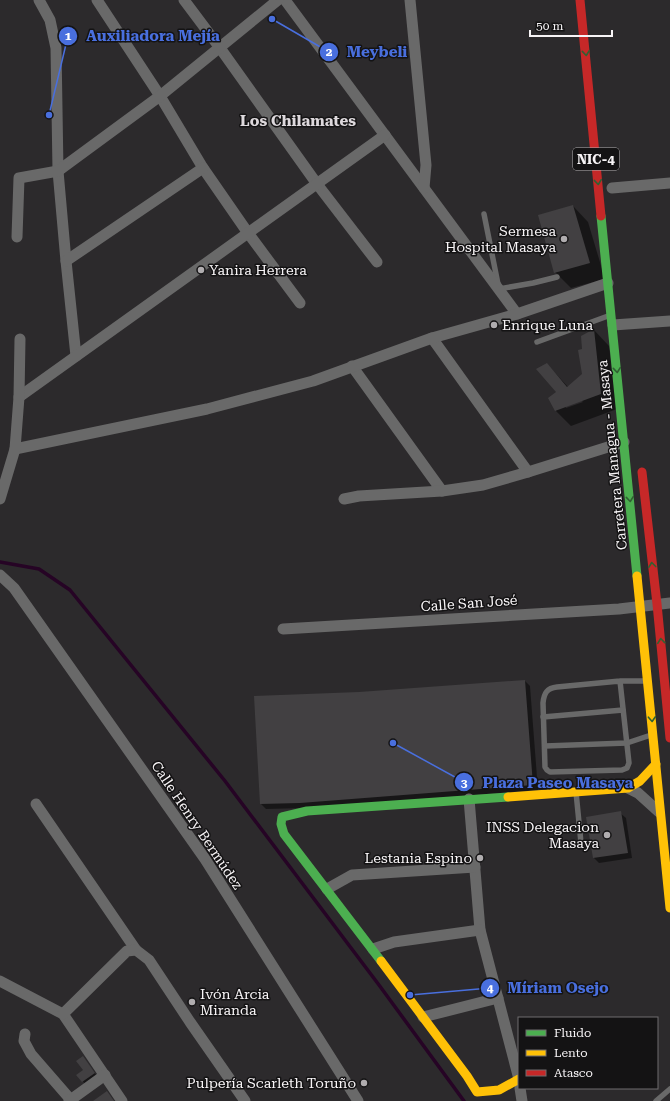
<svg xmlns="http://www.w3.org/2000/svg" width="670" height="1101" viewBox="0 0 670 1101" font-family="'Roboto Serif',serif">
  <rect width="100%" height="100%" fill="#2c2a2c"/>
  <!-- shadow -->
  <g fill="#0007" fill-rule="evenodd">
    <path d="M573,206L588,222L605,279L571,288L555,272Z"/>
    <path d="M594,330L609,346L617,409L571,426L556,411L558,392L547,364L568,387L583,375L584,350ZM581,400L583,402L566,408L565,406Z"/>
    <path d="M525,681L530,686L538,790L306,808L266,809L261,804L359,693Z"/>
    <path d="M620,813L626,818L632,858L599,863L594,858L587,818Z"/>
    <path d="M83,1057L99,1079L88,1087L77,1075L84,1070Z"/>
  </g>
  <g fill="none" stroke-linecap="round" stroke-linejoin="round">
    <!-- stream -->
    <path stroke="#260425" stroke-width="3.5" d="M0,562L39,569L70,590L225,781L379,985L464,1101"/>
  </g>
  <!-- building -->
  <g fill="#424042">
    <path d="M573,205L590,263L554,273L538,215Z"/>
    <path d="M594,329L601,394L555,411L548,398L556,392L536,369L547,363L567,387L582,374L578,350L582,349L581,336Z"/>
    <path d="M525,680L533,785L300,803L260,804L254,696L359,692Z"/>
    <path d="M621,811L628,853L593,858L586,817Z"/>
    <path d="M83,1056L95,1073L82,1082L76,1075L83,1070L76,1061Z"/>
    <path d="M107,1091L114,1101H93Z"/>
  </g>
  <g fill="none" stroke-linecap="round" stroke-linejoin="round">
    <!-- lane -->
    <g stroke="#696969" stroke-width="5.5">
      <path d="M484,214L499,289L533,283L557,277"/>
      <path d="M537,342L608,316"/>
      <path d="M620,681L629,763L627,768L622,770L550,772L547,770L545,767L543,703C544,693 547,688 557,687L620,681H644"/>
      <path d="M543,717L623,710"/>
      <path d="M545,746L627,743L648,736"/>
      <path d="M576,792L581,843"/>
      <path d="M656,1101L670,1089"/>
    </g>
    <!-- street -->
    <g stroke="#696969" stroke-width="11">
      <path d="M39,0L50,20L56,48L58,171L66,261L76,356"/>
      <path d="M97,0L160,96L203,168L248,233L300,303"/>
      <path d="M184,0L220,48L317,184L377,262"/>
      <path d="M285,0L517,314"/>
      <path d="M410,0L426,165L424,188"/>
      <path d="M612,188L670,183"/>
      <path d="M17,237L19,178L58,171L160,96L278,0"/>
      <path d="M66,261L203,168"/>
      <path d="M613,325L670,321"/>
      <path d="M432,338L528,472"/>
      <path d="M352,366L442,491"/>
      <path d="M19,397L385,135"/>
      <path d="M15,449L207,409L313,381L432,338L517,314L608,283"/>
      <path d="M0,499L15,449L19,397L20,339"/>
      <path d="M344,499L359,496L442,491L483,485L528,472L624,442"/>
      <path d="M0,575L14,588L205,859L358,1101"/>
      <path d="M283,629L619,609L670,603"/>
      <path d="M628,788L638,793L659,812"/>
      <path d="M469,799L480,930L519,1079"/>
      <path d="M36,804L136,950"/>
      <path d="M327,889L352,875L475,867"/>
      <path d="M373,949L394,942L480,930"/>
      <path d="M0,981L63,1014L122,1101"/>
      <path d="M63,1014L127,951L136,950L149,960L190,1022L245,1101"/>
      <path d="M423,1017L498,998"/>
      <path d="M25,1034L24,1041L31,1054L71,1100"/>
      <path d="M520,1088L522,1101"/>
      <path d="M69,1101L105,1075"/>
    </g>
    <!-- fast -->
    <g stroke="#4caf50" stroke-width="9">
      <path d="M601,216L637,576"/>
      <path d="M381,961L284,834L281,824L282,817L307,811L508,797"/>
    </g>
    <!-- slow -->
    <g stroke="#ffc107" stroke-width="9">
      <path d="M637,576L670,908"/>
      <path d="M508,797L628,788L640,781L656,764"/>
      <path d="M381,961L467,1076L477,1092L499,1090L519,1079V1081"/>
    </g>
    <!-- jam -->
    <g stroke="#c62828" stroke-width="9">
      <path d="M580,0L601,216"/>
      <path d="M642,472L657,604L670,738"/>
    </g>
  </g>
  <!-- one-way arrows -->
  <defs><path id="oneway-chevron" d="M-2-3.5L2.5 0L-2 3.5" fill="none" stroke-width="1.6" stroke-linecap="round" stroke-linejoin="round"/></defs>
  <g stroke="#306132">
    <use href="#oneway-chevron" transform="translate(586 53) rotate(84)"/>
    <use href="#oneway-chevron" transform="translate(598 182) rotate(84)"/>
    <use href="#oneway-chevron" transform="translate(617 370) rotate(84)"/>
    <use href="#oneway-chevron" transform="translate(630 499) rotate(84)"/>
    <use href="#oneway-chevron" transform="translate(652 565) rotate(-97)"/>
    <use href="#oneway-chevron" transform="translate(661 641) rotate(-96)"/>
    <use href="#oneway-chevron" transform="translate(652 719) rotate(87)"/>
  </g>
  <!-- markers -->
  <g fill="#b0adaf" stroke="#141314" stroke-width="1.5">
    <circle cx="564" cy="239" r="4"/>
    <circle cx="201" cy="270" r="4"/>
    <circle cx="494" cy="325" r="4"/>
    <circle cx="607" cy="835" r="4"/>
    <circle cx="480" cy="858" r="4"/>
    <circle cx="192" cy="1002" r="4"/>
    <circle cx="364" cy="1083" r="4"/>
  </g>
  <g text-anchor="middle" stroke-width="3" stroke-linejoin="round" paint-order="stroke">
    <!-- shield labels -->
    <rect fill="#141314" stroke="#b3b0b2" stroke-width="1" x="573" y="148" width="46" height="22" rx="3"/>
    <g font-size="13" font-weight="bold" fill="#f7f4f6">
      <text x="596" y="164">NIC-4</text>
    </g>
    <!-- poi labels -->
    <g font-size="14" fill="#f7f4f6" stroke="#141314" text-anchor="end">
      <text x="556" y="236">Sermesa<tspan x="556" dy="16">Hospital Masaya</tspan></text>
      <text x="209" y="275" text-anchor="start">Yanira Herrera</text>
      <text x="502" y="330" text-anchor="start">Enrique Luna</text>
      <text x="599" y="832">INSS Delegacion<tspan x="599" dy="16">Masaya</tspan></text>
      <text x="472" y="863">Lestania Espino</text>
      <text x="200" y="999" text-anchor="start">Ivón Arcia<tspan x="200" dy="16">Miranda</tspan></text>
      <text x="356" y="1088">Pulpería Scarleth Toruño</text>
    </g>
    <!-- street labels -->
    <g font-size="14" fill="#f7f4f6" stroke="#141314">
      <text transform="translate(612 455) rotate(-96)" y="5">Carretera Managua - Masaya</text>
      <text transform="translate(469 603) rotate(-4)" y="5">Calle San José</text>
      <text transform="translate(197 825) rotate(56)" y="5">Calle Henry Bermúdez</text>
    </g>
    <!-- neighbourhood labels -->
    <g font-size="15" font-weight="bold" fill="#ded9dd" stroke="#141314">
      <text x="298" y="126">Los Chilamates</text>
    </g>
  </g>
  <!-- callouts -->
  <path fill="none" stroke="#496fde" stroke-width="1.5" d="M49 115L68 36M272 19L329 52M393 743L464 782M410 995L490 988"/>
  <g fill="#496fde" stroke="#141314" stroke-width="1.5">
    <circle cx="49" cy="115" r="4"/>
    <circle cx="272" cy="19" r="4"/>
    <circle cx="393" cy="743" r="4"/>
    <circle cx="410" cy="995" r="4"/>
    <circle cx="68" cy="36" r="10"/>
    <circle cx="329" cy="52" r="10"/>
    <circle cx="464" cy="782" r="10"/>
    <circle cx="490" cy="988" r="10"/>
  </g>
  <g font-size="12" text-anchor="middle" font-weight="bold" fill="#fff">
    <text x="68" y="40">1</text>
    <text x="329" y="56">2</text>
    <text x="464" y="787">3</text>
    <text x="490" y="992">4</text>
  </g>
  <g font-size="15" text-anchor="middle" font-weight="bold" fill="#496fde" stroke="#141314" stroke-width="3" stroke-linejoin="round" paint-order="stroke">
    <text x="153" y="41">Auxiliadora Mejía</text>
    <text x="377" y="57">Meybeli</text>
    <text x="558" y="788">Plaza Paseo Masaya</text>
    <text x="558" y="993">Míriam Osejo</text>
  </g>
  <!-- legend -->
  <rect x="518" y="1017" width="140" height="72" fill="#141314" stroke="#6f6d6e"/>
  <rect x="526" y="1030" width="20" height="6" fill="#4caf50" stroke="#6f6d6e"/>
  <text x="554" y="1037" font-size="12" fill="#f7f4f6">Fluido</text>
  <rect x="526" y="1050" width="20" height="6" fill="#ffc107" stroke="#6f6d6e"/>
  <text x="554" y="1057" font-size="12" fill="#f7f4f6">Lento</text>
  <rect x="526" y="1070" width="20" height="6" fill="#c62828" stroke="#6f6d6e"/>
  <text x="554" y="1077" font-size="12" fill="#f7f4f6">Atasco</text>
  <!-- scale -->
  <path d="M530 30v6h82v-6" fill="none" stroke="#f7f4f6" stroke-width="2"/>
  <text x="536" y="30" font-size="12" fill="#f7f4f6" stroke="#141314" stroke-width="3" paint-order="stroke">50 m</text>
</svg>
